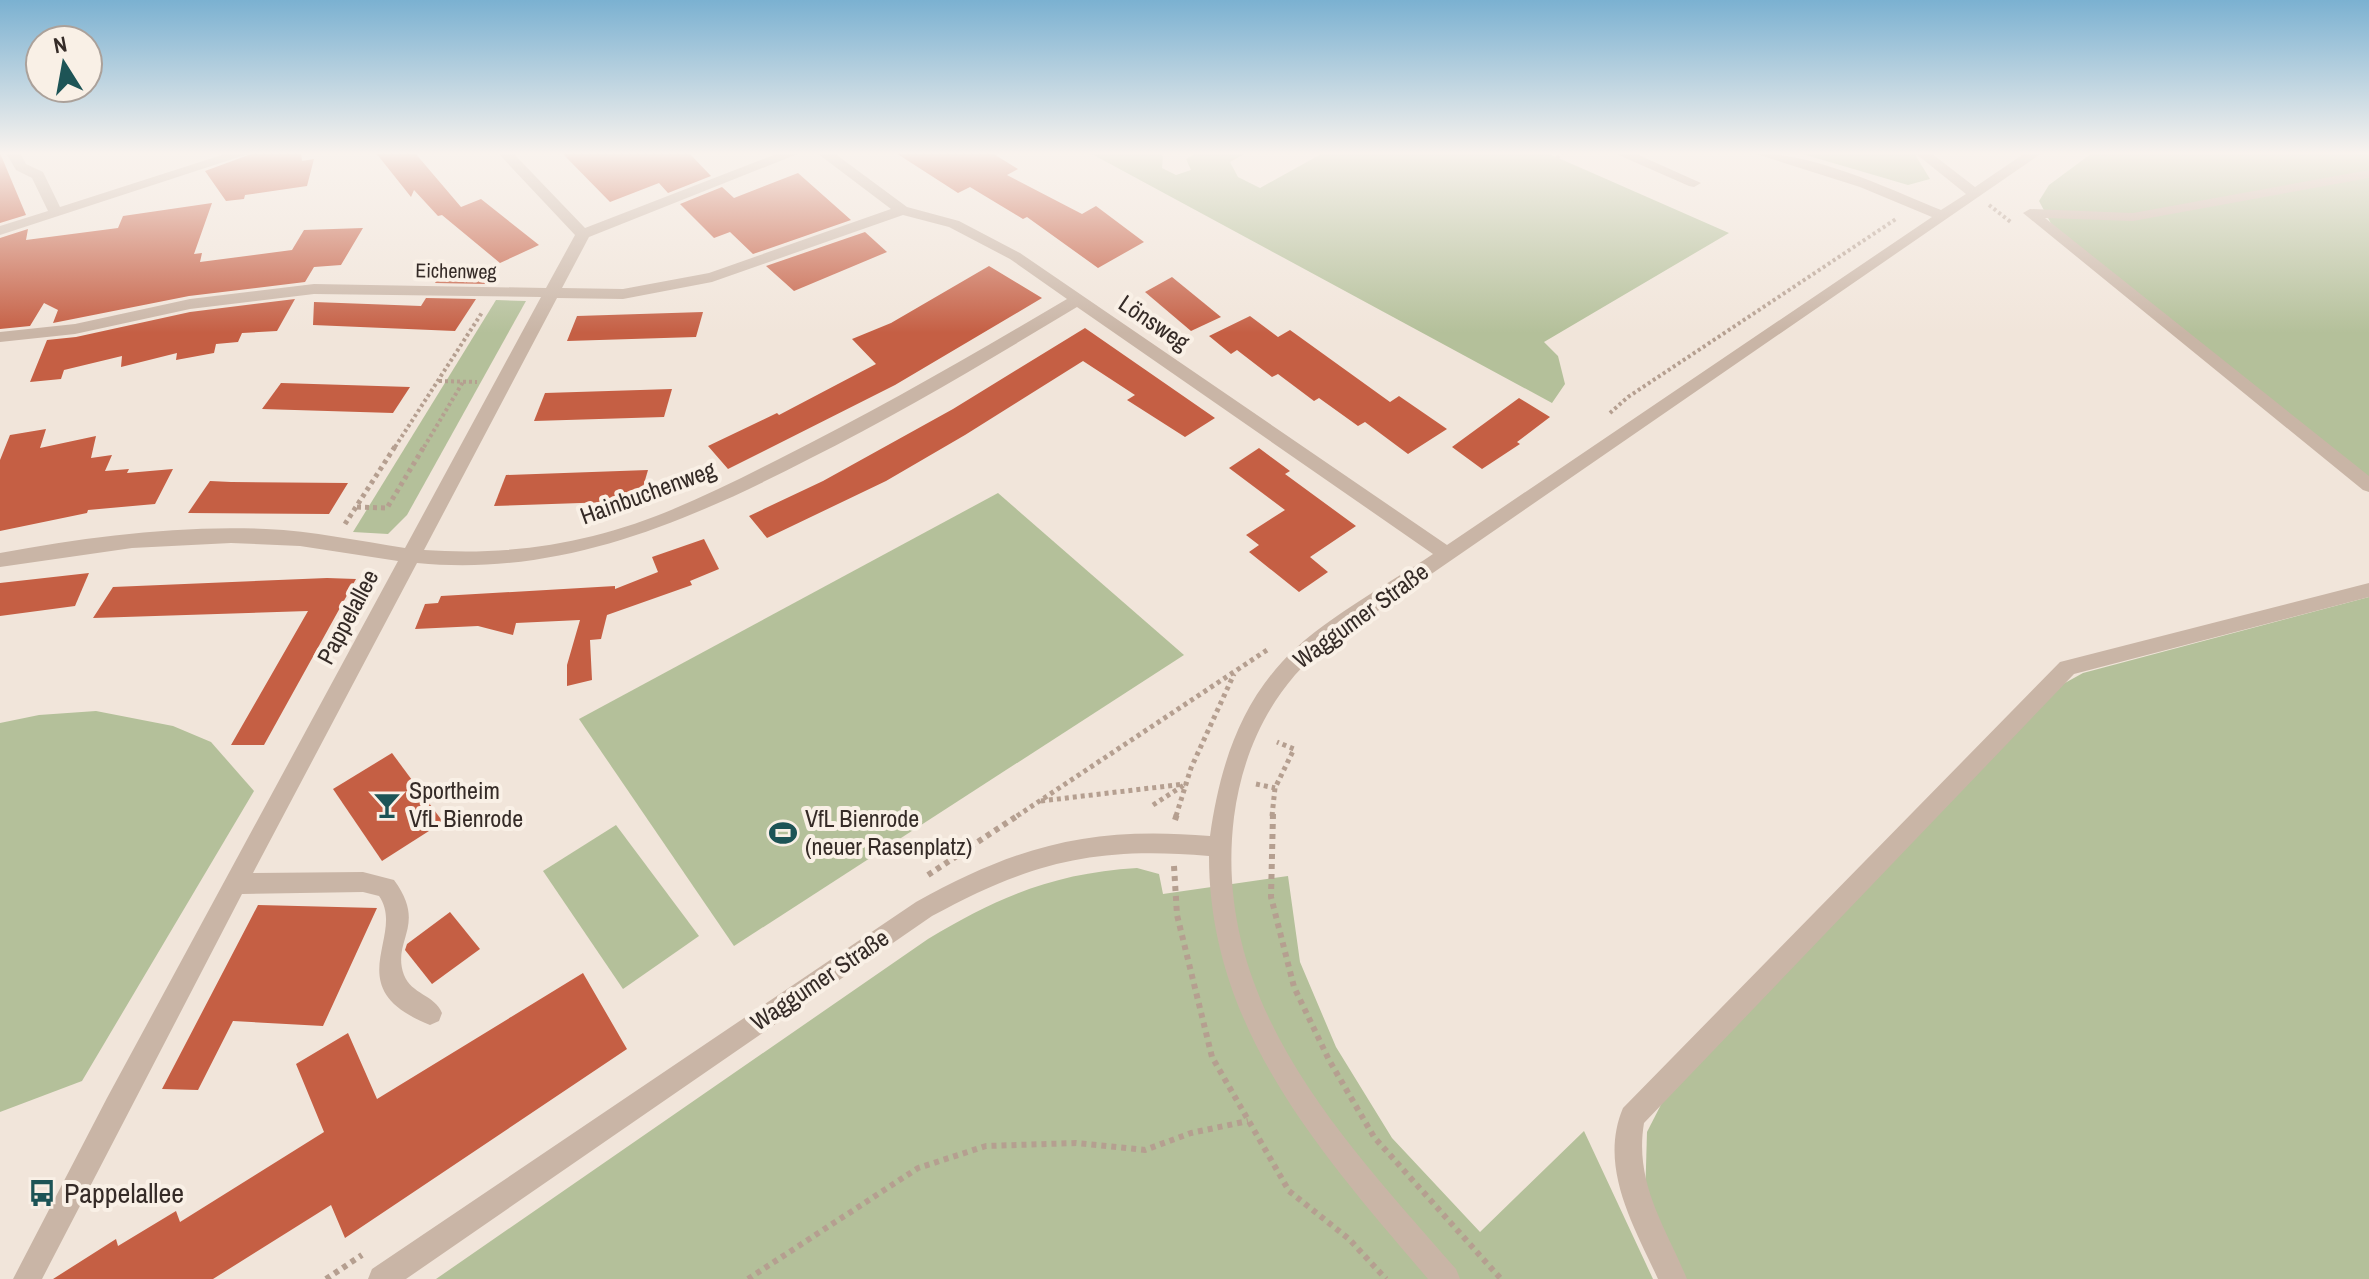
<svg xmlns="http://www.w3.org/2000/svg" width="2369" height="1279" viewBox="0 0 2369 1279" font-family="'Archivo Narrow',sans-serif">
  <rect width="100%" height="100%" fill="#f1e5da"/>
  <!-- green -->
  <g fill="#b4c09a">
    <path d="M1090,153H1158L1163,156L1162,168L1176,175L1191,170L1186,159L1196,153H1246L1230,162L1238,177L1260,188L1323,153H1547L1729,233L1544,342L1558,356L1565,384L1552,403Z"/>
    <path d="M1799,153H1914L1930,179L1908,185Z"/>
    <path d="M2092,153H2369V479L2055,231L2039,201L2049,185Z"/>
    <path d="M496,300L526,301L407,515L388,534L353,532Z"/>
    <path d="M998,493L1184,655L734,946L579,719Z"/>
    <path d="M2369,597V1279H1685L1645,1202L1647,1132L1669,1089L2054,689L2083,673Z"/>
    <path d="M96,711L173,726L211,742L254,791L82,1081L0,1112V723L39,715Z"/>
    <path d="M616,825L699,936L623,989L543,871Z"/>
    <path d="M1137,868L1159,874L1163,894L1288,876L1300,962L1336,1047L1392,1138L1480,1232L1584,1131L1653,1279H436L928,939C998,897 1054,873 1137,868Z"/>
  </g>
  <!-- building -->
  <g fill="#c55f44">
    <path d="M0,153L26,215L0,223Z"/>
    <path d="M254,153H301L302,161L314,159L307,186L245,195L244,199L226,201L205,171Z"/>
    <path d="M376,153H415L461,207L481,199L539,245L500,263L442,215L438,216L414,190L411,197Z"/>
    <path d="M562,153H689L711,176L668,193L659,183L610,202Z"/>
    <path d="M896,153H992L1018,169L1007,175L1082,214L1096,206L1144,242L1098,268L1027,217L1023,219L970,187L958,193Z"/>
    <path d="M798,173L851,220L753,254L730,232L714,238L680,204L722,187L734,198Z"/>
    <path d="M212,203L194,254L202,253L200,262L292,250L304,230L363,228L341,265L314,267L305,282L189,296L53,323L58,310L44,303L30,326L0,329V238L28,229L26,240L118,228L123,216Z"/>
    <path d="M865,232L887,252L794,291L766,266Z"/>
    <path d="M989,266L1042,298L895,385L728,469L708,446L777,413L779,415L876,364L852,339L891,323Z"/>
    <path d="M446,267L496,268L486,284L435,283Z"/>
    <path d="M1172,277L1221,317L1191,331L1145,292Z"/>
    <path d="M426,298L476,299L455,331L313,325L314,302L421,306Z"/>
    <path d="M295,299L277,331L242,333L238,342L216,344L214,353L176,360L177,353L121,367L122,356L64,370L61,379L30,382L47,340L76,337L190,312Z"/>
    <path d="M703,312L696,337L567,341L577,316Z"/>
    <path d="M1250,316L1278,337L1290,330L1390,402L1399,396L1447,429L1408,454L1365,422L1358,426L1319,398L1314,401L1278,374L1272,377L1237,350L1231,354L1209,336Z"/>
    <path d="M1085,328L1215,418L1185,437L1127,400L1135,395L1083,361L965,435L886,481L767,538L749,516L823,481L953,409Z"/>
    <path d="M281,383L346,385L410,387L393,413L262,409Z"/>
    <path d="M672,389L664,417L534,421L545,393Z"/>
    <path d="M1519,398L1550,417L1517,442L1520,444L1482,469L1452,447Z"/>
    <path d="M46,429L40,448L96,436L91,458L112,455L105,471L129,469L127,473L173,469L155,504L88,510L87,513L0,531V460L10,435Z"/>
    <path d="M1259,448L1290,471L1285,474L1356,526L1310,557L1328,572L1299,592L1249,552L1259,545L1246,535L1285,510L1229,468Z"/>
    <path d="M648,470L639,501L494,506L506,475Z"/>
    <path d="M210,481L231,482L348,483L329,514L188,513Z"/>
    <path d="M704,539L719,569L690,581L692,585L607,615L601,639L590,640L592,680L567,686V665L580,620L516,623L513,635L478,626L415,629L425,604L438,603L441,596L615,586V589L658,572L652,557Z"/>
    <path d="M89,573L75,606L0,616V583Z"/>
    <path d="M327,578L356,579L264,745H231L308,611L93,618L113,587Z"/>
    <path d="M392,753L443,822L382,861L333,789Z"/>
    <path d="M258,905L377,908L323,1026L233,1021L198,1090L162,1089Z"/>
    <path d="M450,912L480,949L432,984L405,950L407,944Z"/>
    <path d="M583,973L627,1049L345,1238L331,1205L213,1279H53L116,1239L118,1246L176,1211L180,1222L324,1132L296,1064L348,1033L377,1099Z"/>
  </g>
  <g fill="none" stroke-linecap="round" stroke-linejoin="round">
    <!-- path-far2 -->
    <g stroke="#b59f90" stroke-width="4" stroke-dasharray="3 3" stroke-linecap="butt">
      <path d="M1557,158L1561,153"/>
      <path d="M1989,205L2012,223"/>
      <path d="M439,381L477,382"/>
      <path d="M1610,413L1628,397L1896,219"/>
      <path d="M395,447L483,311"/>
      <path d="M424,447L463,382"/>
    </g>
    <!-- path-far1 -->
    <g stroke="#b59f90" stroke-width="5" stroke-dasharray="4 4" stroke-linecap="butt">
      <path d="M357,507L387,508L425,445"/>
      <path d="M345,524L396,445"/>
      <path d="M1256,784L1275,788"/>
      <path d="M1041,801L1185,784"/>
      <path d="M1153,805L1184,785"/>
      <path d="M1017,816L1270,648"/>
      <path d="M1176,816L1191,768L1234,674"/>
      <path d="M1272,816L1275,788L1294,749L1277,742"/>
    </g>
    <!-- path -->
    <g stroke="#b59f90" stroke-width="6" stroke-dasharray="5 5" stroke-linecap="butt">
      <path d="M1273,814L1271,897L1294,987L1329,1060L1374,1137L1501,1279"/>
      <path d="M1175,820L1177,814"/>
      <path d="M1174,866L1177,915L1212,1057L1289,1191L1349,1239L1386,1279"/>
      <path d="M928,875L1020,814"/>
      <path d="M326,1279L362,1255"/>
      <path d="M748,1279L918,1168L986,1146L1076,1143L1145,1150L1191,1133L1248,1121"/>
    </g>
    <!-- minor -->
    <g fill="#c9b5a6" fill-rule="evenodd">
      <path d="M6,153H20L26,164L43,172L60,207L228,153H251L0,235V226L48,211L32,178L16,170Z"/>
      <path d="M498,153H513L585,228L779,153H800L589,237L562,288L623,289L709,273L891,209L817,153H834L907,207L959,221L1020,253L1447,545L1932,217L1860,187L1753,153C1814,153 1885,187 1941,210L1966,194L1915,153H1931L1975,187L2025,153H2042L1337,639C1324,651 1307,661 1295,675C1260,716 1241,764 1234,817C1211,1004 1343,1139 1456,1269L1460,1279H1428C1322,1154 1209,1030 1209,856C1096,846 1031,862 932,916L406,1279H368L372,1269L916,902C1019,845 1091,826 1210,836C1219,772 1237,711 1282,662C1318,622 1387,585 1433,554L1077,307C989,360 901,413 809,459C685,523 559,577 417,563L253,873L363,872L394,880C428,926 391,940 404,975C411,994 435,995 442,1013L439,1021L430,1025C336,988 407,936 379,896L363,892L242,894L42,1279H13L107,1098L398,561L300,546L231,543L132,548L0,567V553C87,537 177,525 266,529C313,531 359,541 405,548L541,297L314,294L190,309L75,334L0,342V332L75,324L190,299L314,284L546,288L575,235ZM903,215L949,227L1010,259L1067,299C972,355 877,410 779,459C720,489 658,520 593,536C538,550 481,554 424,550L557,298L623,299L712,282Z"/>
      <path d="M1614,153H1634L1701,183L1694,187L1689,186Z"/>
      <path d="M2369,170V178L2133,221L2045,218L2369,476V492L2363,490L2023,213L2030,209L2133,213Z"/>
      <path d="M2369,583V597L2074,674L1644,1123C1634,1183 1665,1226 1687,1279H1658C1634,1226 1598,1167 1623,1108L2060,662Z"/>
    </g>
  </g>
  <!-- sky -->
  <linearGradient id="sky" x2="0" y2="1"><stop stop-color="#7bb1d1"/><stop offset="0.46" stop-color="#f9f3ee"/><stop offset="1" stop-color="#f9f3ee" stop-opacity="0"/></linearGradient>
  <rect width="2369" height="333" fill="url(#sky)"/>
  <!-- icons -->
  <defs>
    <g id="bar-bare" transform="scale(2.16)"><path d="M-6-5H6L.8 .8V4.5H3.5V6h-7V4.5H-.8V.8Z" fill="#1d5456" stroke="#f9f0e6" stroke-width="2.5" paint-order="stroke"/></g>
    <g id="stadium-bare" transform="scale(2.16)"><path d="M0-5a6.5 5 0 1 0 0 10a6.5 5 0 1 0 0-10ZM-3.5-1.8h7v3.6h-7Z" fill="#1d5456" stroke="#f9f0e6" stroke-width="2.5" paint-order="stroke"/></g>
    <g id="bus-bare" transform="scale(2.16)"><path d="M-5-6H5V4H4V6H2V4H-2V6H-4V4H-5ZM-3.5-4V0h7V-4ZM-3.5 1.2v1.5H-2V1.2ZM2 1.2v1.5H3.5V1.2Z" fill="#1d5456" stroke="#f9f0e6" stroke-width="2.5" paint-order="stroke"/></g>
  </defs>
  <g fill-rule="evenodd">
    <use href="#bar-bare" x="387" y="805"/>
    <use href="#stadium-bare" x="783" y="833"/>
    <use href="#bus-bare" x="42" y="1193"/>
  </g>
  <g text-anchor="middle" stroke-width="8" stroke-linejoin="round" paint-order="stroke">
    <!-- far-street labels -->
    <g font-size="20" fill="#352b27" stroke="#f9f0e6">
      <text transform="translate(456 271) rotate(1)" y="7">Eichenweg</text>
    </g>
    <!-- street labels -->
    <g font-size="24" fill="#352b27" stroke="#f9f0e6">
      <text transform="translate(1154 323) rotate(34)" y="8">Lönsweg</text>
      <text transform="translate(648 493) rotate(-20)" y="8">Hainbuchenweg</text>
      <text transform="translate(1361 616) rotate(-36)" y="8">Waggumer Straße</text>
      <text transform="translate(348 617) rotate(-62)" y="8">Pappelallee</text>
      <text transform="translate(820 980) rotate(-34)" y="8">Waggumer Straße</text>
    </g>
    <!-- poi labels -->
    <g font-size="24" fill="#352b27" stroke="#f9f0e6" text-anchor="start">
      <text x="409" y="799">Sportheim<tspan x="409" dy="28">VfL Bienrode</tspan></text>
      <text x="805" y="827">VfL Bienrode<tspan x="805" dy="28">(neuer Rasenplatz)</tspan></text>
    </g>
    <!-- near-poi labels -->
    <g font-size="28" fill="#352b27" stroke="#f9f0e6" text-anchor="start">
      <text x="64" y="1203">Pappelallee</text>
    </g>
  </g>
  <!-- north arrow -->
  <g transform="translate(64 64) rotate(349)"><circle r="38" fill="#f9f0e6" stroke="#aba19a" stroke-width="2"/>
  <path d="M0-6L14 30L0 20L-14 30Z" fill="#1d5456"/>
  <text y="-12" font-size="22" font-weight="bold" text-anchor="middle" fill="#352b27">N</text>
  </g>
</svg>
